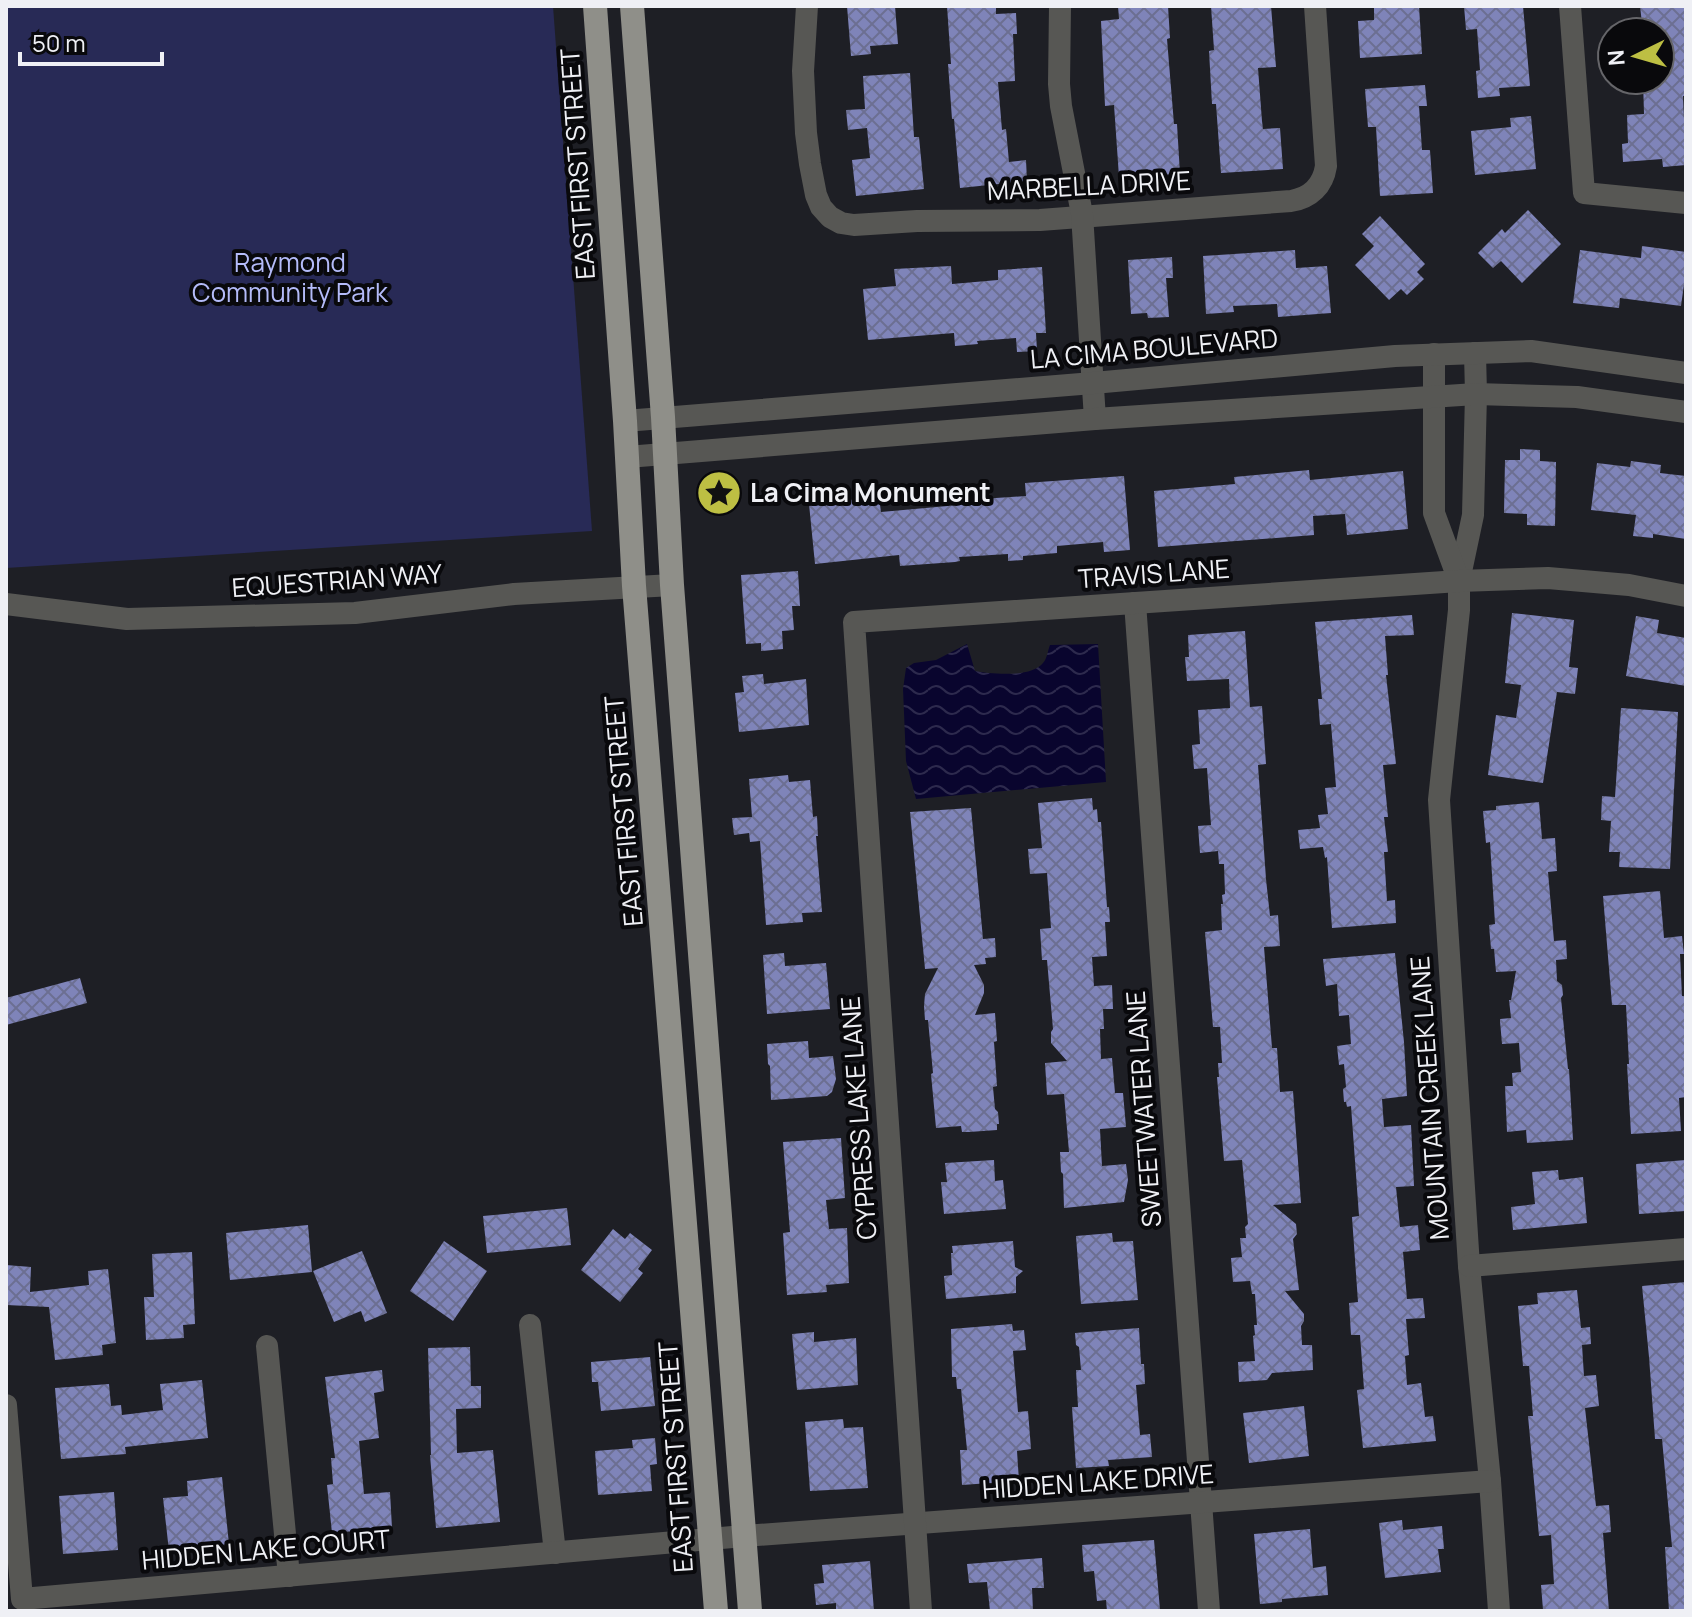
<svg xmlns="http://www.w3.org/2000/svg" width="1692" height="1617" viewBox="0 0 1692 1617" font-family="Manrope,sans-serif">
  <defs>
    <pattern id="water-waves" width="16" height="10" patternUnits="userSpaceOnUse" patternTransform="scale(2)"><rect width="16" height="10" fill="#09052e"/><path d="M0 5q4-4 8 0t8 0" fill="none" stroke="#2d2a4d"/></pattern>
    <pattern id="building-cross-hatch" width="8" height="8" patternUnits="userSpaceOnUse" patternTransform="scale(2)"><rect width="8" height="8" fill="#7f84b9"/><path d="M0 0l8 8M0 8l8-8" fill="none" stroke="#6c6f92"/></pattern>
  </defs>
  <rect width="100%" height="100%" fill="#1e1f25"/>
  <!-- park -->
  <path fill="#282a56" d="M6,6H553L592,531L6,568Z"/>
  <!-- water -->
  <path fill="url(#water-waves)" d="M967,644L975,671C991,674 1031,678 1043,663C1047,659 1048,650 1050,645L1098,644L1106,782L916,799L906,761L903,689L906,668L914,663L936,660Z"/>
  <!-- building -->
  <g fill="url(#building-cross-hatch)">
    <path d="M847,6H895L898,44L870,46L871,54L851,56Z"/>
    <path d="M947,6H996V14L1016,13L1017,34H1013L1015,81L998,82L1002,130L1006,129L1009,162L1026,160L1027,181L960,188L954,119H952L948,64H951Z"/>
    <path d="M1118,6H1168L1170,38L1167,39L1174,124H1177L1180,174L1119,177L1114,105L1105,106L1101,21L1119,19Z"/>
    <path d="M1211,6H1271L1276,67L1258,68L1262,121L1263,129L1280,128L1283,169L1221,173L1216,104H1212L1209,51L1214,50Z"/>
    <path d="M1403,6H1419L1422,54L1360,58L1358,21L1374,20V8Z"/>
    <path d="M1464,6H1523L1530,86L1499,88L1500,96L1478,98L1476,71L1480,70L1477,29L1466,30Z"/>
    <path d="M1640,6H1686V96H1683L1686,165L1663,167L1662,159L1623,162L1622,144L1628,143L1627,115L1644,114L1643,80H1660V32H1643Z"/>
    <path d="M910,73L914,137H919L924,189L856,196L852,160L870,158L867,128L848,130L846,110L865,109L863,76Z"/>
    <path d="M1425,85L1427,106H1419L1422,150H1430L1433,193L1380,196L1376,127H1368L1365,89Z"/>
    <path d="M1531,116L1536,169L1475,175L1471,131L1511,127L1510,118Z"/>
    <path d="M1528,210L1561,244L1522,283L1501,261L1493,268L1478,253L1502,229L1505,233Z"/>
    <path d="M1380,216L1425,264L1417,272L1424,279L1407,295L1401,289L1389,300L1355,265L1374,246L1362,234Z"/>
    <path d="M1642,246L1686,252V270L1681,306L1620,298L1619,308L1573,303L1580,250L1641,258Z"/>
    <path d="M1295,250L1296,268L1327,266L1331,313L1278,317L1277,304L1233,306L1234,312L1206,314L1203,256Z"/>
    <path d="M1172,257L1173,278H1166L1169,317L1148,318L1147,313L1131,314L1128,260Z"/>
    <path d="M951,266L952,284L998,280V270L1042,267L1046,333H1036L1037,351L1017,352L1016,338L977,341L978,344L955,346L954,333L868,340L863,289L896,286L894,269Z"/>
    <path d="M1520,449L1540,450V461L1556,462L1555,526L1527,525V514L1504,513L1505,460H1520Z"/>
    <path d="M1631,461L1661,465L1660,473L1686,476V539L1653,534V538L1633,536L1636,515L1591,510L1597,463L1630,467Z"/>
    <path d="M1309,470L1310,480L1403,471L1408,529L1347,535L1345,514L1313,516L1314,535L1158,547L1154,491L1235,484L1234,477Z"/>
    <path d="M1124,476L1130,550L1104,552L1103,542L1057,546V553L1023,556V560L1008,561V554L959,557L960,561L955,562L900,566L899,555L815,564L809,504L879,497L881,512L981,503V499L1026,496L1025,483Z"/>
    <path d="M798,571L800,606H792L794,630L782,631L783,649L761,651V643L746,644L741,575Z"/>
    <path d="M1512,613L1574,620L1569,667L1578,668L1575,694L1557,692L1543,783L1488,775L1496,715L1516,718L1521,685L1505,683Z"/>
    <path d="M1412,615L1414,635L1385,636L1388,675H1386L1396,764L1383,765L1388,817H1384L1388,852H1384L1387,901L1395,900L1396,923L1332,928L1327,857L1325,858L1323,847L1300,849L1298,830L1320,828L1318,815L1328,814L1325,788L1336,787L1331,724L1320,725L1318,699H1322L1315,622Z"/>
    <path d="M1636,616L1659,620L1657,633L1686,638V686L1626,676Z"/>
    <path d="M1245,631L1250,707L1262,706L1266,764L1258,765L1266,879L1270,916L1278,915L1280,946L1264,947L1272,1048H1277L1280,1092L1293,1091L1301,1203L1273,1205L1296,1224L1297,1234L1293,1239L1299,1290L1285,1291L1304,1314V1321L1301,1326L1302,1345H1312L1313,1370L1272,1373L1267,1380L1239,1382L1238,1362L1255,1361L1253,1336L1255,1335L1254,1325H1257L1255,1294H1252L1250,1281L1233,1282L1231,1258L1242,1257L1240,1238H1246L1245,1227L1248,1224L1242,1160L1224,1161L1217,1077H1219L1218,1063H1222L1220,1027H1213L1205,932L1222,930L1221,904H1223L1222,895L1225,894L1224,864H1219L1218,851L1200,853L1198,826L1211,825L1207,768L1194,769L1192,745L1200,744L1198,710L1230,708L1229,679L1187,681L1185,657H1189L1188,635Z"/>
    <path d="M763,674L764,684L806,679L809,725L739,732L735,693L744,692L742,676Z"/>
    <path d="M1621,708L1678,712L1670,869L1619,867L1620,852H1609L1611,821L1601,820L1602,796L1615,797Z"/>
    <path d="M788,775L789,782L810,780L813,817L817,816L818,836H816L822,912L802,913L803,922L766,925L760,841L750,842L749,833L734,835L732,818L752,817L749,779Z"/>
    <path d="M1092,798L1093,810L1097,809L1098,822H1101L1107,907H1109L1110,922H1105L1107,956L1092,957L1094,986L1112,985L1113,1009H1103L1104,1029H1100L1101,1059L1112,1058L1115,1093H1123L1126,1127L1100,1129L1102,1166L1126,1164L1128,1180L1124,1202L1064,1208L1063,1174L1061,1172L1060,1152H1069L1064,1094L1047,1095L1045,1063L1067,1061L1051,1043V1032L1053,1029L1047,960H1042L1040,929L1051,928L1047,873L1030,874L1028,849L1042,848L1038,803Z"/>
    <path d="M1539,802L1542,839L1555,838L1557,871L1548,872L1554,941L1566,940L1567,959L1556,960L1557,981L1562,985L1563,995L1561,998L1568,1069H1569L1573,1140L1527,1143L1526,1130L1507,1132L1505,1086H1513L1512,1073L1521,1072L1519,1043L1502,1044L1500,1021V1019L1511,1018L1509,1000H1511L1516,971L1496,972L1494,949H1491L1489,925L1495,924L1490,842L1486,843L1483,811L1496,810V806Z"/>
    <path d="M971,808L983,939L995,938L996,957L985,958L986,964L974,965L984,985V993L975,1015L995,1013L997,1041L994,1042L997,1086L993,1087L995,1109L998,1112L999,1124H997V1130L969,1132H962L961,1126L936,1128L931,1074L933,1073L928,1020H925L924,1006L925,994L938,968L925,969L910,812Z"/>
    <path d="M1660,891L1664,938L1682,936L1684,954H1680L1682,996H1684L1686,1020V1097L1679,1098L1681,1131L1631,1134L1627,1064H1629L1626,1005H1612L1603,896Z"/>
    <path d="M784,953L785,966L826,963L830,1009L767,1014L763,955Z"/>
    <path d="M1395,953L1404,1042L1407,1096L1382,1099L1384,1127L1411,1125L1414,1186L1396,1187L1400,1227L1418,1225L1420,1250L1403,1252L1407,1299L1423,1298L1425,1318L1406,1319L1409,1355L1405,1356L1407,1385L1421,1383L1425,1417L1433,1416L1436,1441L1363,1448L1357,1390L1364,1389L1360,1335H1351L1349,1303L1358,1302L1352,1217L1359,1216L1351,1106L1347,1107L1346,1102H1344L1343,1089L1346,1087L1344,1064L1339,1065L1337,1046L1351,1044L1349,1015L1339,1016L1337,984L1326,986L1323,959Z"/>
    <path d="M80,978L87,1003L6,1025V998Z"/>
    <path d="M808,1041L809,1058L833,1056L836,1079L832,1092L827,1096L771,1100L770,1066L768,1064L767,1044Z"/>
    <path d="M841,1138L845,1198L826,1200L829,1229L847,1228L849,1283L826,1285L827,1292L787,1295L783,1233L790,1232L783,1142Z"/>
    <path d="M994,1160L995,1181L1003,1180L1006,1209L944,1214L941,1182H947L945,1163Z"/>
    <path d="M1686,1160V1211L1639,1214L1636,1164Z"/>
    <path d="M1558,1170L1559,1180L1583,1177L1587,1223L1513,1230L1511,1207L1535,1204L1532,1172Z"/>
    <path d="M567,1208L571,1245L487,1253L483,1216Z"/>
    <path d="M308,1225L312,1272L230,1280L226,1233Z"/>
    <path d="M613,1229L625,1239L630,1233L652,1250L638,1269L643,1273L620,1302L581,1270Z"/>
    <path d="M1112,1233L1113,1242L1133,1241L1138,1300L1081,1304L1076,1236Z"/>
    <path d="M444,1241L487,1271L453,1321L410,1291Z"/>
    <path d="M1013,1241L1015,1267L1023,1271L1016,1277V1293L946,1299L944,1276L952,1275L951,1253H953L952,1246Z"/>
    <path d="M362,1251L387,1313L365,1322L361,1311L334,1322L313,1271Z"/>
    <path d="M192,1252L195,1324L183,1325L184,1338L146,1340L144,1297H154L152,1254Z"/>
    <path d="M6,1265L31,1267L30,1292L89,1285L88,1271L108,1269L116,1343L102,1345L103,1355L55,1360L49,1307L6,1305Z"/>
    <path d="M1686,1282V1610L1669,1611L1665,1547H1672L1662,1439H1655L1649,1357L1642,1286Z"/>
    <path d="M1577,1290L1581,1328L1590,1327L1591,1344L1582,1345L1584,1376L1596,1375L1599,1406L1585,1408L1596,1506L1609,1505L1611,1532L1603,1533L1609,1611L1543,1610L1541,1585L1554,1584L1551,1535L1539,1536L1528,1416H1533L1529,1366H1523L1518,1306L1538,1304L1537,1293Z"/>
    <path d="M1012,1324L1013,1331L1024,1330L1026,1350L1013,1351L1018,1412L1028,1411L1031,1449L1017,1451L1019,1481L962,1485L960,1450H967L961,1389H957L956,1377H952L951,1329Z"/>
    <path d="M1139,1328L1141,1364H1144L1145,1384L1136,1385L1140,1435L1150,1434L1152,1457L1108,1460L1109,1466L1076,1468L1072,1407H1078L1076,1370H1081L1079,1347L1076,1345L1075,1333Z"/>
    <path d="M814,1332V1342L856,1338L858,1385L797,1390L792,1334Z"/>
    <path d="M470,1347L471,1386H481V1408L456,1409L457,1453L493,1450L500,1522L436,1528L430,1455H431L428,1348Z"/>
    <path d="M650,1357L655,1406L601,1411L598,1382H592L591,1362Z"/>
    <path d="M382,1370L384,1391L374,1393L379,1438L359,1441L364,1494L390,1492L392,1528L332,1533L327,1485L333,1484L331,1458H335L325,1377Z"/>
    <path d="M202,1380L208,1438L125,1447L126,1454L61,1459L55,1388L109,1384L111,1406L121,1405L122,1415L163,1410L160,1384Z"/>
    <path d="M1304,1406L1309,1456L1249,1463L1243,1413Z"/>
    <path d="M843,1419L844,1428L863,1427L868,1488L810,1491L805,1422Z"/>
    <path d="M655,1438L657,1464L650,1465L652,1491L598,1495L595,1451L633,1448L632,1440Z"/>
    <path d="M222,1477L229,1544L169,1551L163,1498L188,1496L187,1481Z"/>
    <path d="M114,1492L118,1550L63,1554L59,1496Z"/>
    <path d="M1402,1520L1403,1530L1442,1526L1444,1549H1438L1441,1572L1385,1578L1379,1523Z"/>
    <path d="M1310,1529L1313,1568L1326,1566L1328,1595L1282,1599V1602L1260,1604L1254,1534Z"/>
    <path d="M1154,1540L1160,1610L1107,1611L1106,1600L1097,1601L1094,1571L1084,1572L1082,1545Z"/>
    <path d="M1042,1558L1044,1588H1032L1033,1611H990L987,1582L969,1583L967,1564Z"/>
    <path d="M870,1561L874,1611H836V1603L816,1605L814,1584L824,1583L822,1565Z"/>
  </g>
  <g fill="none" stroke-linecap="round" stroke-linejoin="round">
    <!-- minor -->
    <g stroke="#575754" stroke-width="22">
      <path d="M807,6L803,71L806,133L810,164L816,195L821,207L830,217L841,223L854,225L917,221L1040,220L1291,201C1310,198 1323,186 1326,166L1315,6"/>
      <path d="M1060,6L1059,84L1061,106L1082,214L1095,419"/>
      <path d="M1570,6L1584,193L1686,203"/>
      <path d="M1475,353L1476,394L1473,515L1459,581V610L1439,800L1469,1266L1490,1481L1499,1611"/>
      <path d="M1434,354V513L1459,581"/>
      <path d="M625,421L1093,383L1395,356L1531,351L1686,373"/>
      <path d="M627,457L1095,419L1476,394L1577,397L1686,412"/>
      <path d="M1135,603L1209,1611"/>
      <path d="M6,604L127,619L355,613L514,594L672,585"/>
      <path d="M1469,1266L1686,1249"/>
      <path d="M530,1325L555,1553"/>
      <path d="M267,1346L289,1576"/>
      <path d="M6,1405L22,1599L744,1536L1490,1481"/>
      <path d="M921,1611L854,622L1459,581L1548,578L1629,585L1686,596"/>
    </g>
    <!-- major -->
    <g stroke="#8f8f89" stroke-width="24">
      <path d="M595,6L625,421L634,586L716,1611"/>
      <path d="M632,6L663,417L672,585L750,1611"/>
    </g>
  </g>
  <!-- icons -->
  <defs>
    <g id="sight-disc" transform="scale(2.3)"><circle r="9.5" fill="#bdbf43" stroke="#09090c"/><path d="M0-6L1.8-2.2L6-1.7L2.9 1.2L3.7 5.4L0 3.3L-3.7 5.4L-2.9 1.2L-6-1.7L-1.8-2.2Z" fill="#111"/></g>
  </defs>
  <g fill-rule="evenodd">
    <use href="#sight-disc" x="719" y="493"/>
  </g>
  <g text-anchor="middle" stroke-width="8" stroke-linejoin="round" paint-order="stroke">
    <!-- street labels -->
    <g font-size="26" fill="#eff0f5" stroke="#09090c">
      <text transform="translate(578 164) rotate(-94)" y="9">EAST FIRST STREET</text>
      <text transform="translate(1089 186) rotate(-3)" y="9">MARBELLA DRIVE</text>
      <text transform="translate(1154 349) rotate(-5)" y="9">LA CIMA BOULEVARD</text>
      <text transform="translate(1154 574) rotate(-4)" y="9">TRAVIS LANE</text>
      <text transform="translate(337 581) rotate(-4)" y="9">EQUESTRIAN WAY</text>
      <text transform="translate(624 811) rotate(-95)" y="9">EAST FIRST STREET</text>
      <text transform="translate(1430 1098) rotate(-94)" y="9">MOUNTAIN CREEK LANE</text>
      <text transform="translate(1144 1109) rotate(-94)" y="9">SWEETWATER LANE</text>
      <text transform="translate(859 1118) rotate(-94)" y="9">CYPRESS LAKE LANE</text>
      <text transform="translate(676 1457) rotate(-94)" y="9">EAST FIRST STREET</text>
      <text transform="translate(1098 1482) rotate(-4)" y="9">HIDDEN LAKE DRIVE</text>
      <text transform="translate(266 1550) rotate(-5)" y="9">HIDDEN LAKE COURT</text>
    </g>
    <!-- park labels -->
    <g font-size="26" fill="#b4bbf9" stroke="#09090c">
      <text x="290" y="272">Raymond<tspan x="290" dy="30">Community Park</tspan></text>
    </g>
    <!-- poi labels -->
    <g font-size="26" font-weight="bold" fill="#eff0f5" stroke="#09090c" text-anchor="start">
      <text x="750" y="502">La Cima Monument</text>
    </g>
  </g>
  <!-- border -->
  <rect width="1692" height="1617" fill="none" stroke="#eff0f5" stroke-width="16"/>
  <!-- north arrow -->
  <g transform="translate(1636 56) rotate(265)"><circle r="38" fill="#09090c" stroke="#656569" stroke-width="2"/>
  <path d="M0-6L14 30L0 20L-14 30Z" fill="#bdbf43"/>
  <text y="-12" font-size="22" font-weight="bold" text-anchor="middle" fill="#eff0f5">N</text>
  </g>
  <!-- scale -->
  <path d="M20 52v12h142v-12" fill="none" stroke="#eff0f5" stroke-width="4"/>
  <text x="32" y="52" font-size="24" fill="#eff0f5" stroke="#09090c" stroke-width="6" paint-order="stroke">50 m</text>
</svg>
